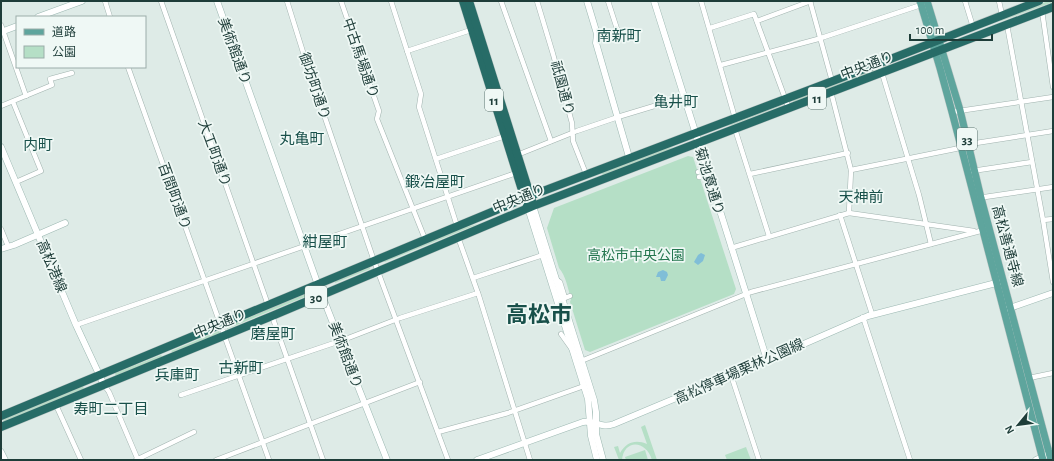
<svg xmlns="http://www.w3.org/2000/svg" width="1054" height="461" viewBox="0 0 1054 461" font-family="'Alegreya Sans','Noto Sans JP',sans-serif">
  <rect width="100%" height="100%" fill="#deebe7"/>
  <!-- green -->
  <g fill="#b5dfc6">
    <path d="M1048,1L1053,2L1001,21V19Z"/>
    <path d="M899,62L794,102H793V100L882,67Z"/>
    <path d="M781,105V106L732,125L725,126Z"/>
    <path d="M669,147L674,148L603,175L601,173Z"/>
    <path d="M688,156L693,157L736,289L734,294L590,352L585,350L570,302L571,299C568,289 566,276 559,268L547,228L554,208Z"/>
    <path d="M478,224L385,262L383,261L462,228Z"/>
    <path d="M370,267V269L335,283V281Z"/>
    <path d="M306,293L307,296L227,329V327Z"/>
    <path d="M219,331L220,333L173,353L171,351Z"/>
    <path d="M161,355L163,357L116,377L115,373Z"/>
    <path d="M83,386L84,389L4,422L3,419Z"/>
    <path d="M645,425L657,460H652C646,440 624,439 622,460H619L614,447L618,446L620,453C626,442 636,439 647,444L641,427Z"/>
    <path d="M746,447L751,460H727L725,455Z"/>
    <path d="M645,450L648,460H626L625,457Z"/>
  </g>
  <!-- water -->
  <g fill="#80bed7">
    <path d="M701,253L705,255L703,261L698,265L694,262L698,255Z"/>
    <path d="M663,270L667,272L668,275L665,281H661L660,277H656L658,272Z"/>
  </g>
  <g fill="none" stroke-linecap="round" stroke-linejoin="round">
    <!-- street casing -->
    <g stroke="#a1b3af" stroke-width="5.5">
      <g id="street">
        <path d="M105,1L110,17"/>
        <path d="M161,1L268,305"/>
        <path d="M287,1L308,68L374,261L448,460"/>
        <path d="M341,1L379,111L377,119L425,239"/>
        <path d="M391,1L421,94L419,107L457,226"/>
        <path d="M501,1L551,141"/>
        <path d="M537,1L553,54L572,123L573,141L586,174"/>
        <path d="M608,1L618,32"/>
        <path d="M701,1L735,118"/>
        <path d="M810,1L832,81"/>
        <path d="M965,1L973,27"/>
        <path d="M999,1L1002,15"/>
        <path d="M1042,11L1053,87"/>
        <path d="M757,21L811,1"/>
        <path d="M1,25L26,96"/>
        <path d="M1007,25L1043,220L1053,282"/>
        <path d="M710,28L754,14L789,109"/>
        <path d="M407,51L471,30"/>
        <path d="M721,65L818,39L921,5"/>
        <path d="M128,67L269,460"/>
        <path d="M882,73L919,195L931,244"/>
        <path d="M831,92L851,170L849,213"/>
        <path d="M13,102L41,171L16,182"/>
        <path d="M1,106L52,85L50,79L72,73"/>
        <path d="M952,112L1053,97"/>
        <path d="M735,129L769,236"/>
        <path d="M517,155L577,131L621,116L684,97"/>
        <path d="M436,159L505,136"/>
        <path d="M851,170L955,149L976,143L1053,131"/>
        <path d="M972,171L1032,162"/>
        <path d="M698,172L706,169"/>
        <path d="M750,174L848,153"/>
        <path d="M699,177L708,174"/>
        <path d="M978,198L1053,187"/>
        <path d="M840,215L872,314"/>
        <path d="M1043,220L1053,219"/>
        <path d="M1,229L8,246"/>
        <path d="M458,237L479,296L530,460"/>
        <path d="M731,248L849,213L974,231"/>
        <path d="M473,278L543,255"/>
        <path d="M557,280L560,282L565,298L570,296"/>
        <path d="M272,316L323,460"/>
        <path d="M863,317L910,460"/>
        <path d="M76,325L516,173"/>
        <path d="M561,334L571,348"/>
        <path d="M581,361L751,292L984,230"/>
        <path d="M731,375L759,460"/>
        <path d="M1029,378L1053,373"/>
        <path d="M104,385L109,392L138,460"/>
        <path d="M181,395L343,340L400,318L478,293"/>
        <path d="M56,405L81,460"/>
        <path d="M438,432L508,413L584,386"/>
        <path d="M136,460L194,432"/>
        <path d="M216,460L420,382"/>
      </g>
    </g>
    <!-- secondary casing -->
    <g stroke="#9cb8b2" stroke-width="7">
      <g id="secondary">
        <path d="M217,1L318,285L387,460"/>
        <path d="M587,1L597,34L596,43L629,157"/>
        <path d="M654,1L767,360"/>
        <path d="M38,17L82,1"/>
        <path d="M1,32L17,26"/>
        <path d="M1,147L76,325L104,385"/>
        <path d="M533,206L594,400L596,412V434L603,460"/>
        <path d="M528,208L588,399L591,436L597,460"/>
        <path d="M1,249L14,245L65,223"/>
        <path d="M1007,309L1053,293"/>
        <path d="M1,452L5,460"/>
        <path d="M477,460L583,422C595,420 601,429 614,424L767,360L868,316L1000,282"/>
        <path d="M1036,460L1053,452"/>
      </g>
    </g>
    <!-- primary casing -->
    <g stroke="#bcc5c4" stroke-width="8">
      <g id="primary">
        <path d="M920,1L940,68L952,112L1043,460"/>
        <path d="M927,1L960,110L981,198L1051,460"/>
      </g>
    </g>
    <!-- highway casing -->
    <g stroke="#bcc5c4" stroke-width="9">
      <g id="highway">
        <path d="M463,1L526,203"/>
        <path d="M469,1L532,201"/>
        <path d="M1,416L530,196L888,60L1039,1"/>
        <path d="M1,427L272,316L533,206L1053,7"/>
      </g>
    </g>
    <!-- street -->
    <use href="#street" stroke="#fff" stroke-width="4.5"/>
    <!-- secondary -->
    <use href="#secondary" stroke="#fff" stroke-width="6"/>
    <!-- primary -->
    <use href="#primary" stroke="#5ea59d" stroke-width="7"/>
    <!-- highway -->
    <use href="#highway" stroke="#276c67" stroke-width="8"/>
  </g>
  <g text-anchor="middle" stroke-width="3.5" stroke-linejoin="round" paint-order="stroke">
    <!-- shield labels -->
    <g fill="#eff8f5" stroke="#5d7571" stroke-width="1">
      <rect x="808" y="87" width="18" height="22" rx="3"/>
      <rect x="485" y="89" width="18" height="22" rx="3"/>
      <rect x="957" y="128" width="20" height="22" rx="3"/>
      <rect x="305" y="286" width="22" height="22" rx="3"/>
    </g>
    <g font-size="13" font-weight="bold" fill="#1e3d39">
      <text x="817" y="103">11</text>
      <text x="494" y="105">11</text>
      <text x="967" y="144">33</text>
      <text x="316" y="302">30</text>
    </g>
    <!-- street labels -->
    <g font-size="14" fill="#1e3d39" stroke="#eff8f5">
      <text transform="translate(235 51) rotate(70)" y="5">美術館通り</text>
      <text transform="translate(361 58) rotate(71)" y="5">中古馬場通り</text>
      <text transform="translate(867 65) rotate(-21)" y="5">中央通り</text>
      <text transform="translate(315 86) rotate(71)" y="5">御坊町通り</text>
      <text transform="translate(563 88) rotate(75)" y="5">祇園通り</text>
      <text transform="translate(215 153) rotate(70)" y="5">大工町通り</text>
      <text transform="translate(710 181) rotate(73)" y="5">菊池寛通り</text>
      <text transform="translate(175 196) rotate(70)" y="5">百間町通り</text>
      <text transform="translate(519 198) rotate(-22)" y="5">中央通り</text>
      <text transform="translate(1008 246) rotate(75)" y="5">高松善通寺線</text>
      <text transform="translate(52 266) rotate(67)" y="5">高松港線</text>
      <text transform="translate(220 323) rotate(-22)" y="5">中央通り</text>
      <text transform="translate(346 355) rotate(69)" y="5">美術館通り</text>
      <text transform="translate(739 371) rotate(-24)" y="5">高松停車場栗林公園線</text>
    </g>
    <!-- park labels -->
    <g font-size="14" fill="#257750" stroke="#eff8f5">
      <text x="636" y="260">高松市中央公園</text>
    </g>
    <!-- neighbourhood labels -->
    <g font-size="15" fill="#18504a" stroke="#eff8f5">
      <text x="619" y="41">南新町</text>
      <text x="676" y="107">亀井町</text>
      <text x="302" y="144">丸亀町</text>
      <text x="38" y="150">内町</text>
      <text x="435" y="187">鍛冶屋町</text>
      <text x="861" y="202">天神前</text>
      <text x="325" y="247">紺屋町</text>
      <text x="273" y="339">磨屋町</text>
      <text x="241" y="373">古新町</text>
      <text x="177" y="380">兵庫町</text>
      <text x="111" y="414">寿町二丁目</text>
    </g>
    <!-- town labels -->
    <g font-size="22" font-weight="bold" fill="#18504a" stroke="#eff8f5">
      <text x="539" y="322">高松市</text>
    </g>
  </g>
  <!-- border -->
  <rect width="1054" height="461" fill="none" stroke="#1e3d39" stroke-width="4"/>
  <!-- legend -->
  <rect x="16" y="16" width="130" height="52" fill="#eff8f5" stroke="#9badaa"/>
  <rect x="24" y="29" width="20" height="6" fill="#5ea59d" stroke="#9badaa"/>
  <text x="52" y="36" font-size="12" fill="#1e3d39">道路</text>
  <rect x="24" y="46" width="20" height="12" fill="#b5dfc6" stroke="#9badaa"/>
  <text x="52" y="56" font-size="12" fill="#1e3d39">公園</text>
  <!-- north arrow -->
  <g transform="translate(1018 425) rotate(241)" stroke="#eff8f5" stroke-width="3" paint-order="stroke">
  <path d="M0-3L7 15L0 10L-7 15Z" fill="#1e3d39"/>
  <text y="-6" font-size="11" font-weight="bold" text-anchor="middle" fill="#1e3d39">N</text>
  </g>
  <!-- scale -->
  <path d="M910 34v6h82v-6" fill="none" stroke="#1e3d39" stroke-width="2"/>
  <text x="916" y="34" font-size="12" fill="#1e3d39" stroke="#eff8f5" stroke-width="3" paint-order="stroke">100 m</text>
</svg>
